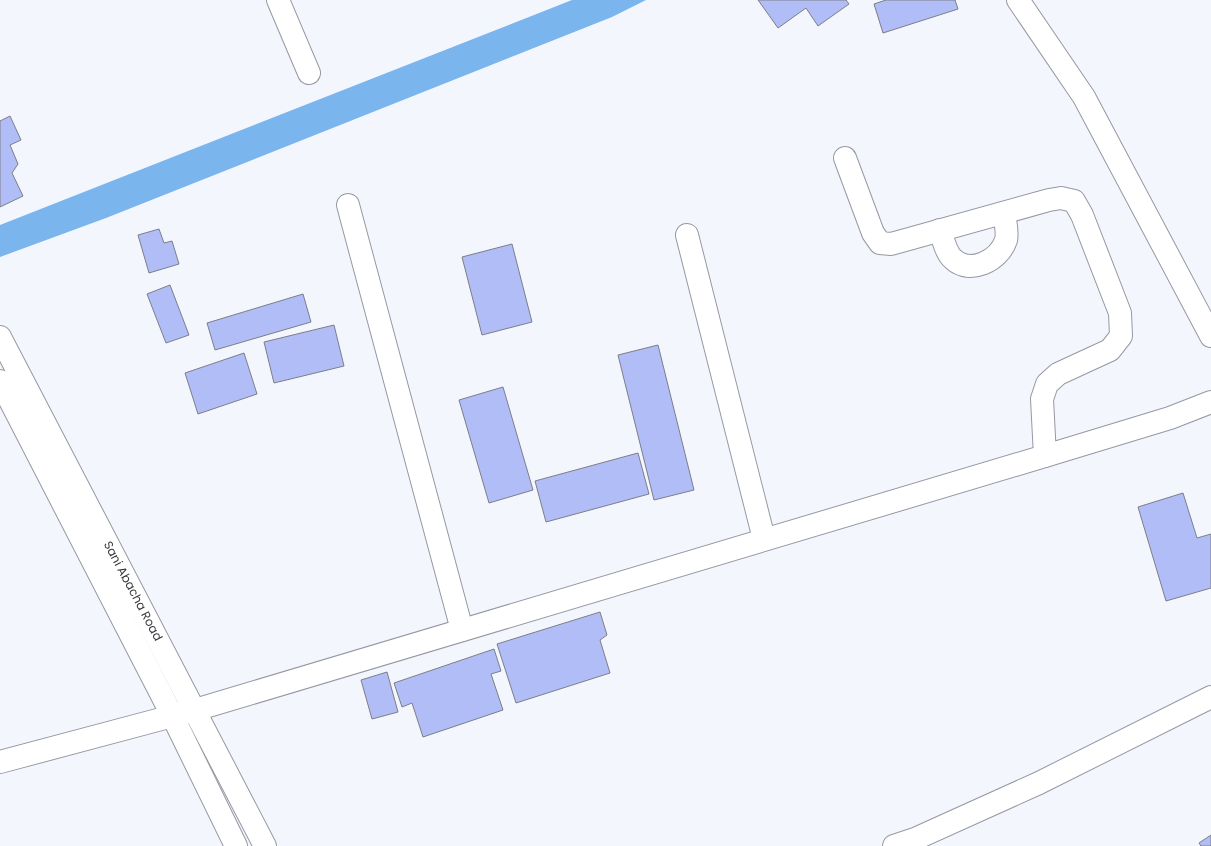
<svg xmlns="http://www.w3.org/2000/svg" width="1211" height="846" viewBox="0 0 1211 846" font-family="Poppins,sans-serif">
  <rect width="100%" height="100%" fill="#f4f6fe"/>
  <!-- water -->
  <path fill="#7ab5ee" d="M572,0H646L612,17L106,218L0,257V225Z"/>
  <!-- building -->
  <g fill="#b1bdf6" stroke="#7c7e88">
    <path d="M758,0H846L849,4L818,26L806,8L778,28Z"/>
    <path d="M886,0H955L958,9L883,33L874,4Z"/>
    <path d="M10,116L21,140L10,145L18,164L12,173L23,196L0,207V121Z"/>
    <path d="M159,229L164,243L172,241L179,264L149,273L138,235Z"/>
    <path d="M512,244L532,322L482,335L462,257Z"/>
    <path d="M170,285L189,335L166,343L147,294Z"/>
    <path d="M303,294L311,322L215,350L207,323Z"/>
    <path d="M334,325L344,366L274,383L264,342Z"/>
    <path d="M658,345L694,490L654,500L618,355Z"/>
    <path d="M244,353L257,394L198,414L185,373Z"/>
    <path d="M503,387L533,490L489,503L459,400Z"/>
    <path d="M638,453L649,494L546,522L535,481Z"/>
    <path d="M1183,493L1197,538L1211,534V588L1166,601L1138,507Z"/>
    <path d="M600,612L607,635L600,640L610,673L516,703L497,644Z"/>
    <path d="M494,649L501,671L491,674L503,710L423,737L412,703L402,707L394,683Z"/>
    <path d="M387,672L398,712L372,719L361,680Z"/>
    <path d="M1211,835V846H1201L1199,843Z"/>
  </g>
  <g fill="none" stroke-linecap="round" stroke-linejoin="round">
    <!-- minor casing -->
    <g stroke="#9698a2" stroke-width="24">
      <g id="minor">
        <path d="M278,0L309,73"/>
        <path d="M1018,0L1084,97L1211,336"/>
        <path d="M845,158L873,233L880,243L891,244L1049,200L1061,198L1074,201L1082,215L1120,313L1121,336L1110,350L1058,374L1047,384L1042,399L1045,456"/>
        <path d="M348,205L462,630"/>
        <path d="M940,230C943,239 946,253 953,259C970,275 999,261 1006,240C1008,232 1005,221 1004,213"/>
        <path d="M687,235L764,539"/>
        <path d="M0,337L265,846"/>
        <path d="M0,381L173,717L236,846"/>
        <path d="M0,762L195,710L1045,456L1170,418L1211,402"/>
        <path d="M894,846L915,839L1039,783L1211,697"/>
      </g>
    </g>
    <!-- minor -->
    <use href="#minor" stroke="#fff" stroke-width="22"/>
  </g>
  <g text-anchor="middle" stroke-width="4.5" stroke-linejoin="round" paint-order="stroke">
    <!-- street labels -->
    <g font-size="12" fill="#37383d" stroke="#fff">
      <text transform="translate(133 591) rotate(62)" y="4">Sani Abacha Road</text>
    </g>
  </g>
</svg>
